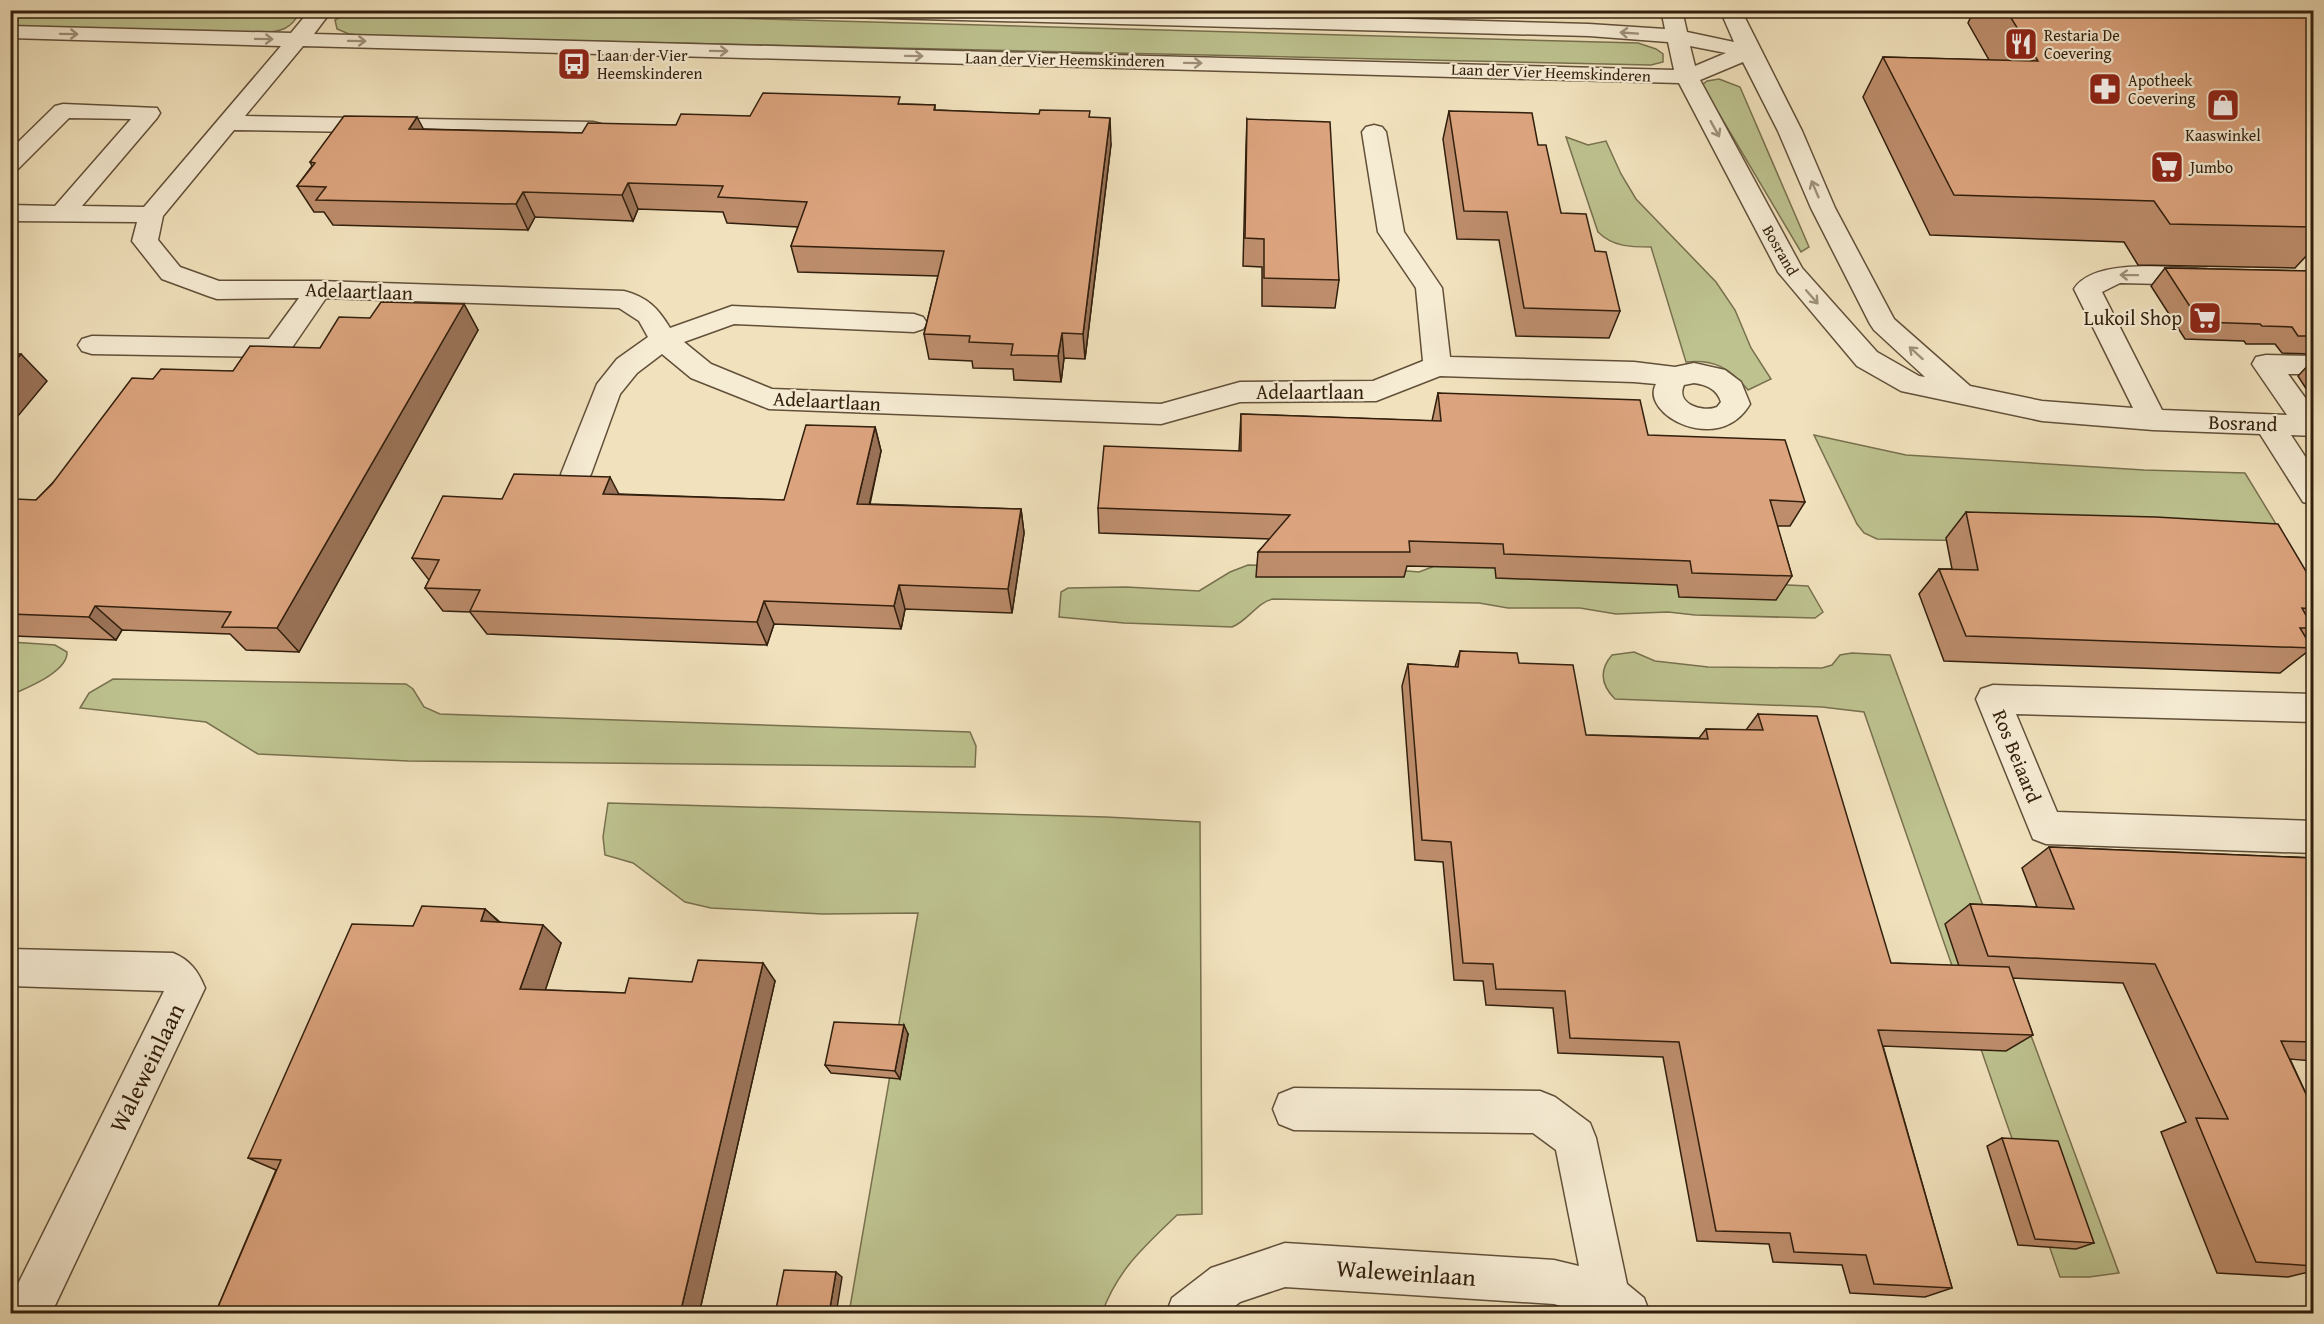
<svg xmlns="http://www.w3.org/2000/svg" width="2324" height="1324" viewBox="0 0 2324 1324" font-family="'Gentium Book Plus',serif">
  <rect width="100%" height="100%" fill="#f1e2bd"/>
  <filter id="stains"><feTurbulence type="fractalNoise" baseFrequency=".00333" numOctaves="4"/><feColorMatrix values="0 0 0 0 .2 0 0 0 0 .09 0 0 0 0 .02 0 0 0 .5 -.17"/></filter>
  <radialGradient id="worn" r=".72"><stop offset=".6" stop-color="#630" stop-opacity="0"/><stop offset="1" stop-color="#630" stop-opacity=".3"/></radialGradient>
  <!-- green -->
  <g fill="#bdc28f" stroke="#78704e" stroke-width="1.5">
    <path d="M297,10L300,12C289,33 277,31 255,34L11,28V11Z"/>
    <path d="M351,11H467L1638,43L1656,49L1663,54V62L1651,65L368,36L349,34L337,29L335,20Z"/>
    <path d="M1719,79L1740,87L1809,247L1801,252L1702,85L1707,81Z"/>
    <path d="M1566,137L1588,145L1606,141L1621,174L1636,199L1716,282L1735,310L1751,348L1771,379L1748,390C1730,368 1714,359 1686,362L1651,247C1631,247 1613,247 1598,232Z"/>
    <path d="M1814,435L1906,455L2144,470L2245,473L2290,547L1877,539L1864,533L1857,524Z"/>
    <path d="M1453,559L1706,581L1808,586L1823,612L1815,618L1695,615L1668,612L1616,614L1580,608H1508L1479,603L1273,599C1257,602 1248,621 1232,627L1124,623L1059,617L1061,592L1068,588L1126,587L1199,591L1230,572L1248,565L1372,568L1419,572Z"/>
    <path d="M11,642L55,645L67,652C68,672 26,688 11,695Z"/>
    <path d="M1634,652L1655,661L1708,667L1822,668L1832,665L1840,655L1852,653L1890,655L2119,1273L2089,1277H2060L1864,712L1822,707L1615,699C1601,685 1599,670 1612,655Z"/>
    <path d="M113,679L406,684L413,689L424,707L440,714L970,732L976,746L975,767L408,761L258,754L206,722L80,708L89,693Z"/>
    <path d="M608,803L1106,817L1200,822L1202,1214L1177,1215C1144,1247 1118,1269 1102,1313H849L918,913L822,914L711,908L685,902L633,863L605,855L603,837Z"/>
  </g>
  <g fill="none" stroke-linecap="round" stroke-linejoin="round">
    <!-- minor casing -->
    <g stroke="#625039" stroke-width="3">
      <g id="minor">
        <path d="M310,10H332L314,34L1674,70L1668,42L1589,36L807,16L800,14L797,10H1075L1589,24L1665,29L1661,10H1682L1687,32L1734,42L1720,10H1741L1802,131L1835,208L1894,319L1970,386L2042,401L2133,408L2074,289C2094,257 2173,268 2206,269L2215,271L2219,277L2215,283L2206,285L2120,283L2102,292L2162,410L2287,415L2252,364L2256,357L2266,355L2314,356V374H2288L2314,410V436L2291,435L2314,470V505L2303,502L2260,434L2153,430L2042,421L1901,391L1857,366L1778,272L1679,83L303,46L245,116L593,122L601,124L605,129L601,134L593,136L234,130L163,216L158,240L180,267L219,281H319L624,291C647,297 658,308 670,328L732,306L914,314L923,317L927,323L923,329L914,332L734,324L684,342L711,364L772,389L1161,404L1240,382L1373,381L1423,361L1416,288L1378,232L1362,132L1366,127L1374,125L1382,127L1386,132L1404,232L1442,288L1450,357L1634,362L1675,367L1694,363L1725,370L1741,382L1750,404C1719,457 1639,414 1656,384L1634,382L1440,376L1376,401L1240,402L1161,424L769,409L691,378L662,354L637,373L620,394L591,474L586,482L576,485L566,482L561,474L597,384L617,359L648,337L639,321L619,308L326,298L287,355L277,357L92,354L82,351L78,345L82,339L92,336L269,339L299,298L217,299L208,296L162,279L132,241L137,222L10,221V205L55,206L131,119L69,118L18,169L10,171V150L55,106L63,104L157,108L160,113L157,118L82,206L144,207L281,46L10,38V26L291,33ZM1690,46L1726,53L1695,66ZM1743,62L1778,131L1811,208L1870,324L1874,330L1925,377L1919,376L1877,352L1802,268L1700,80ZM1694,383C1707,385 1717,389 1721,402L1717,407C1703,413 1675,404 1684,385Z"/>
        <path d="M1993,685L2314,694V722L2016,714L2057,812L2314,821V853L2046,844L2033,839L1976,699L1981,689Z"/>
        <path d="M10,949L173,953C190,960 198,971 205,988L51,1314H10V1300L164,991L10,986Z"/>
        <path d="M1294,1088L1540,1091L1555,1097L1590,1123L1596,1138L1627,1284L1644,1298L1650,1314H1589L1554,1304L1285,1287L1240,1302L1225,1314H1166L1172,1298L1211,1268L1285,1243L1554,1260L1579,1266L1556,1150L1533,1133L1294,1130L1279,1124L1273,1109L1279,1094Z"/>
      </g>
    </g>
    <!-- minor -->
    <use href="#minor" fill="#f6ecd4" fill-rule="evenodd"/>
  </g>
  <!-- wall -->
  <g fill="#bd8d6c" stroke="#321f0d" stroke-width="1.5">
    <path d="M1974,10H2313V254H2308L2295,268L2138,265L2124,242L1930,235L1863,97L1883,57L1989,60L1968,23Z"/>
    <path d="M901,104L935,105V110L1090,117L1111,144L1085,359L1064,358L1061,382L1014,380L1013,369L973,368L972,361L929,359L924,334L938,276L798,272L791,246L798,227L727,223L723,212L638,209L633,221L535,217L528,230L333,225L324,212H314L297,186L312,166L310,162L423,129L582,133L676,125L750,116Z"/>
    <path d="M1449,111L1538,145L1561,213L1595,251L1620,311L1609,338L1516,336L1499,240L1457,239L1443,139Z"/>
    <path d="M1247,119L1339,280L1335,308L1262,306V267L1243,266L1246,147Z"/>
    <path d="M2165,268L2313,271V354L2282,353L2275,344H2246L2244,341L2185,339L2151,286Z"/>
    <path d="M464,304L478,330L299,652L246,650L230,634L122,630L116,640L14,636L10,641V506L36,500L153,379L233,371L320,348L370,318Z"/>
    <path d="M2313,360V398H2312L2298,376Z"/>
    <path d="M1438,393L1648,435L1805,502L1790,526H1777L1792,576L1776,600L1679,597L1677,585L1496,578L1495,568L1407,566L1404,577H1256L1258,552L1270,539L1099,533L1098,508L1239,451L1241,414L1432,421Z"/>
    <path d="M875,427L881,451L870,504L1021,509L1024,533L1012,613L905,609L901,629L774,624L767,645L487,634L470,612L443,611L425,588L429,580L412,558L502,499L619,494L784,500Z"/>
    <path d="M1966,512L2313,583V623L2311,625L2313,629L2305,636L2312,648L2280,673L1944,661L1919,594L1939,569H1952L1946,538Z"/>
    <path d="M1460,651L1519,663L1586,735L1699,738L1706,729L1746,730L1758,714L1891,963L1959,966L1945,924L1970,904L2037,907L2022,868L2049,847L2313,858V1061L2290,1059L2313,1109V1271L2288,1277L2217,1273L2161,1132L2186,1122L2123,983L2012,978L2033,1035L2006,1051L1883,1046L1952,1288L1925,1297L1850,1293L1842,1265L1773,1262L1769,1244L1697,1241L1663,1057L1558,1053L1553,1008L1486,1005L1483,981L1454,980L1443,862L1415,860L1402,686L1408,664L1455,667Z"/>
    <path d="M485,909L500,922L561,943L545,990L625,993L692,982L775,981L699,1314H215L276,1170L248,1158L413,926Z"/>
    <path d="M908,1034L900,1079L831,1073L825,1065Z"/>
    <path d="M2002,1138L2094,1243L2076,1249L2018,1245L1987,1146Z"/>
  </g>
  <!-- shaded-wall -->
  <g fill="#9a7358" stroke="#321f0d" stroke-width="1.5">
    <path d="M417,117L431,143L409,129Z"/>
    <path d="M1110,118L1111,144L1085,359L1083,334Z"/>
    <path d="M628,183L638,209L633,221L622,195Z"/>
    <path d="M523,192L535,217L528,230L516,204Z"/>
    <path d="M464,304L478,330L299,652L277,628Z"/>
    <path d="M1062,333L1064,358L1061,382L1058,356Z"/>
    <path d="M21,354L47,381L13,422L10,419V366Z"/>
    <path d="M875,427L881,451L864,528L857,504Z"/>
    <path d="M610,477L623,502L603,494Z"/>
    <path d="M1021,509L1024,533L1012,613L1008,589Z"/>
    <path d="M899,585L905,609L901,629L894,606Z"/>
    <path d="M764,601L774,624L767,645L757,622Z"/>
    <path d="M95,606L122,630L116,640L89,617Z"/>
    <path d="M10,633L14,636L10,641Z"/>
    <path d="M485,909L505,928L481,921Z"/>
    <path d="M543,925L561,943L540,1006L520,989Z"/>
    <path d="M763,963L775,981L699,1314H680Z"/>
    <path d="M904,1025L908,1034L900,1079L895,1071Z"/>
    <path d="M836,1272L842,1277L836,1314H829Z"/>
  </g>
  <!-- building -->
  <g fill="#dca47e" stroke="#321f0d" stroke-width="1.5">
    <path d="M2006,10H2313V227L2170,224L2154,201L1954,195L1883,57L2038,61Z"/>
    <path d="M763,93L900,97L898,104L935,105L934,110L1039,114L1040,110L1090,111L1089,117L1110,118L1083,334L1062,333L1058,356L1011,355L1013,344L969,342L970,336L924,334L944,251L791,246L807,202L718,197L723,186L628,183L622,195L523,192L516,204L316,200L326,187L297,186L315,163L310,162L344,116L417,117L409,129L582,133L588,123L676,125L681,114L750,116Z"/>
    <path d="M1449,111L1532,113L1538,145H1546L1561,213L1586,214L1595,251L1606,252L1620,311L1524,308L1507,212L1464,211Z"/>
    <path d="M1247,119L1330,122L1339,280L1264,278V239L1245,238Z"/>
    <path d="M2165,268L2313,271V336H2298L2292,327L2262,326L2260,324L2200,322Z"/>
    <path d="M381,302L464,304L277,628L222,627L231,612L95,606L89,617L10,614V506L16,499L36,500L52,484L132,378L153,379L161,369L233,371L250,346L320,348L339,317L370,318Z"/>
    <path d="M10,353L21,354L10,366Z"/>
    <path d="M1438,393L1640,400L1648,435L1785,440L1805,502L1770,500L1792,576L1692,573L1690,561L1504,554L1503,544L1409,541L1410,552H1258L1290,515L1098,508L1104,446L1241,451V414L1441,421Z"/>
    <path d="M806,425L875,427L857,504L1021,509L1008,589L899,585L894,606L764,601L757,622L470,611L480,590L425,588L439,560L412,558L443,496L502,499L514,474L610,477L603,494L784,500Z"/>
    <path d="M1966,512L2156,517L2278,524L2313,583V609L2302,608L2313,628H2300L2312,648L1966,636L1939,569L1978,570Z"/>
    <path d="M1460,651L1517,653L1519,663L1573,665L1586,735L1708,739L1706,729L1763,730L1758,714L1817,716L1891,963L2009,967L2033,1035L1878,1030L1952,1288L1874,1284L1866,1255L1794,1252L1790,1233L1716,1231L1679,1042L1570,1038L1565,991L1496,989L1493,964L1463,963L1451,842L1422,840L1408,664L1458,667Z"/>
    <path d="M2049,847L2313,858V1042L2281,1041L2313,1109V1266L2256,1262L2196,1118L2228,1119L2155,964L1988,956L1970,904L2074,909Z"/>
    <path d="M422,906L485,909L481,921L543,925L520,989L625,993L629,978L692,982L698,960L763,963L680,1314H215L281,1160L248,1158L352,924L413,926Z"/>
    <path d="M834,1022L904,1025L895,1071L825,1065Z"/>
    <path d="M2002,1138L2058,1141L2094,1243L2035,1239Z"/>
    <path d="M784,1270L836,1272L829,1314H775Z"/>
  </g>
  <!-- one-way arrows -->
  <defs><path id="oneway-shaft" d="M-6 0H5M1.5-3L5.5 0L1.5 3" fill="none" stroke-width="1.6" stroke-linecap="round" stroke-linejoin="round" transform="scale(1.5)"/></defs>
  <g stroke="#9e907a">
    <use href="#oneway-shaft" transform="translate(1629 33) rotate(-176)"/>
    <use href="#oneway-shaft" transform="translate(69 34) rotate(1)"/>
    <use href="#oneway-shaft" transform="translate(264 39) rotate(1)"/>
    <use href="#oneway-shaft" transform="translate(357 41) rotate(1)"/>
    <use href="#oneway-shaft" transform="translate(719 51) rotate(1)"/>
    <use href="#oneway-shaft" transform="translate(914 56) rotate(1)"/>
    <use href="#oneway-shaft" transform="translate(1193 63) rotate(1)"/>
    <use href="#oneway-shaft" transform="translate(1715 129) rotate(61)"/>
    <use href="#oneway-shaft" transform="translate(1815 189) rotate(-113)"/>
    <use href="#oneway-shaft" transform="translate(2129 275) rotate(-179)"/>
    <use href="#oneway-shaft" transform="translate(1812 297) rotate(49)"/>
    <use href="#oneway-shaft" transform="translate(1916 353) rotate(-138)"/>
  </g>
  <!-- icons -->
  <defs>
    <g id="restaurant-square" transform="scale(1.725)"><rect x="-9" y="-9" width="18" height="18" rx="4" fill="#8f2418" stroke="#f6ecd4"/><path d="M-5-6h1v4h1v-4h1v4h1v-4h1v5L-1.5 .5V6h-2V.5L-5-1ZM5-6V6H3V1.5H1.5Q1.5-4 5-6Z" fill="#fff"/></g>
    <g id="bus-square" transform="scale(1.725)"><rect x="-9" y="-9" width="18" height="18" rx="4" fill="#8f2418" stroke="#f6ecd4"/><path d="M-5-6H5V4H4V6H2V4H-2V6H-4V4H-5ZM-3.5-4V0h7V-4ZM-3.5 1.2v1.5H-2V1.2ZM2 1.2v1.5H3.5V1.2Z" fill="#fff"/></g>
    <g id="pharmacy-square" transform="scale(1.725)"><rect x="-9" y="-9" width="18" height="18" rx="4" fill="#8f2418" stroke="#f6ecd4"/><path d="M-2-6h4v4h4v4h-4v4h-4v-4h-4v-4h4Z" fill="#fff"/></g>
    <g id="shop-square" transform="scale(1.725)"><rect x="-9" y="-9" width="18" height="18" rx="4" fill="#8f2418" stroke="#f6ecd4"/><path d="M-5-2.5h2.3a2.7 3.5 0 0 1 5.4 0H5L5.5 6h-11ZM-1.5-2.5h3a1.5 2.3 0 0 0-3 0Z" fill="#fff"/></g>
    <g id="supermarket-square" transform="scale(1.725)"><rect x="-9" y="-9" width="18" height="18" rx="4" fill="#8f2418" stroke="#f6ecd4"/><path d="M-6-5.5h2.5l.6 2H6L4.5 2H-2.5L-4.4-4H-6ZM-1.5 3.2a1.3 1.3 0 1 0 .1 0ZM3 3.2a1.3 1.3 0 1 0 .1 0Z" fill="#fff"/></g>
  </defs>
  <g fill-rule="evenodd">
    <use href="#restaurant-square" x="2021" y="44"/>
    <use href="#bus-square" x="574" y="64"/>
    <use href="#pharmacy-square" x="2105" y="89"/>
    <use href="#shop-square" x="2223" y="105"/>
    <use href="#supermarket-square" x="2167" y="167"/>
    <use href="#supermarket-square" x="2205" y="318"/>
  </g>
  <g text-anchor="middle" stroke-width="4.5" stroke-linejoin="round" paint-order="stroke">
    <!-- far-poi labels -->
    <g font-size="16" fill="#321f0d" stroke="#f6ecd4" text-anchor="start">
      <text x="2044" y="41">Restaria De<tspan x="2044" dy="18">Coevering</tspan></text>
      <text x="597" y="61">Laan der Vier<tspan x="597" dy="18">Heemskinderen</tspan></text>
      <text x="2128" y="86">Apotheek<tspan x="2128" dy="18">Coevering</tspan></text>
      <text x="2223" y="141" text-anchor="middle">Kaaswinkel</text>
      <text x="2190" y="173">Jumbo</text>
    </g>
    <!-- far-street labels -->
    <g font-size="16" fill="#321f0d" stroke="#f6ecd4">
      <text transform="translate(1065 59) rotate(1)" y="6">Laan der Vier Heemskinderen</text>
      <text transform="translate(1551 72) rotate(2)" y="6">Laan der Vier Heemskinderen</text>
      <text transform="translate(1781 250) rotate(60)" y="6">Bosrand</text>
    </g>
    <!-- street labels -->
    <g font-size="20" fill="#321f0d" stroke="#f6ecd4">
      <text transform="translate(359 291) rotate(2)" y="7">Adelaartlaan</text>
      <text x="1310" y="399">Adelaartlaan</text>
      <text transform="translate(827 401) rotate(3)" y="7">Adelaartlaan</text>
      <text transform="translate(2243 423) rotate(2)" y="7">Bosrand</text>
      <text transform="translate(2017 756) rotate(68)" y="7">Ros Beiaard</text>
    </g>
    <!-- poi labels -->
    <g font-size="20" fill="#321f0d" stroke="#f6ecd4" text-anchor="end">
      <text x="2182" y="325">Lukoil Shop</text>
    </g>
    <!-- near-street labels -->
    <g font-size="24" fill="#321f0d" stroke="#f6ecd4">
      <text transform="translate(147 1068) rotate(-64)" y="8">Waleweinlaan</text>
      <text transform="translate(1406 1273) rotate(4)" y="8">Waleweinlaan</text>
    </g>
  </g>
  <!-- margin -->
  <rect width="2324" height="1324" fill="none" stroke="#f1e2bd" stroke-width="36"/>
  <rect x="12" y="12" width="2300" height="1300" fill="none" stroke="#321f0d" stroke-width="3"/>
  <rect x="18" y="18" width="2288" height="1288" fill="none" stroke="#321f0d" stroke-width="1.5"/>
  <rect width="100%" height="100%" filter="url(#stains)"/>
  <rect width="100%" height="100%" fill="url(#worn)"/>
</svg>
